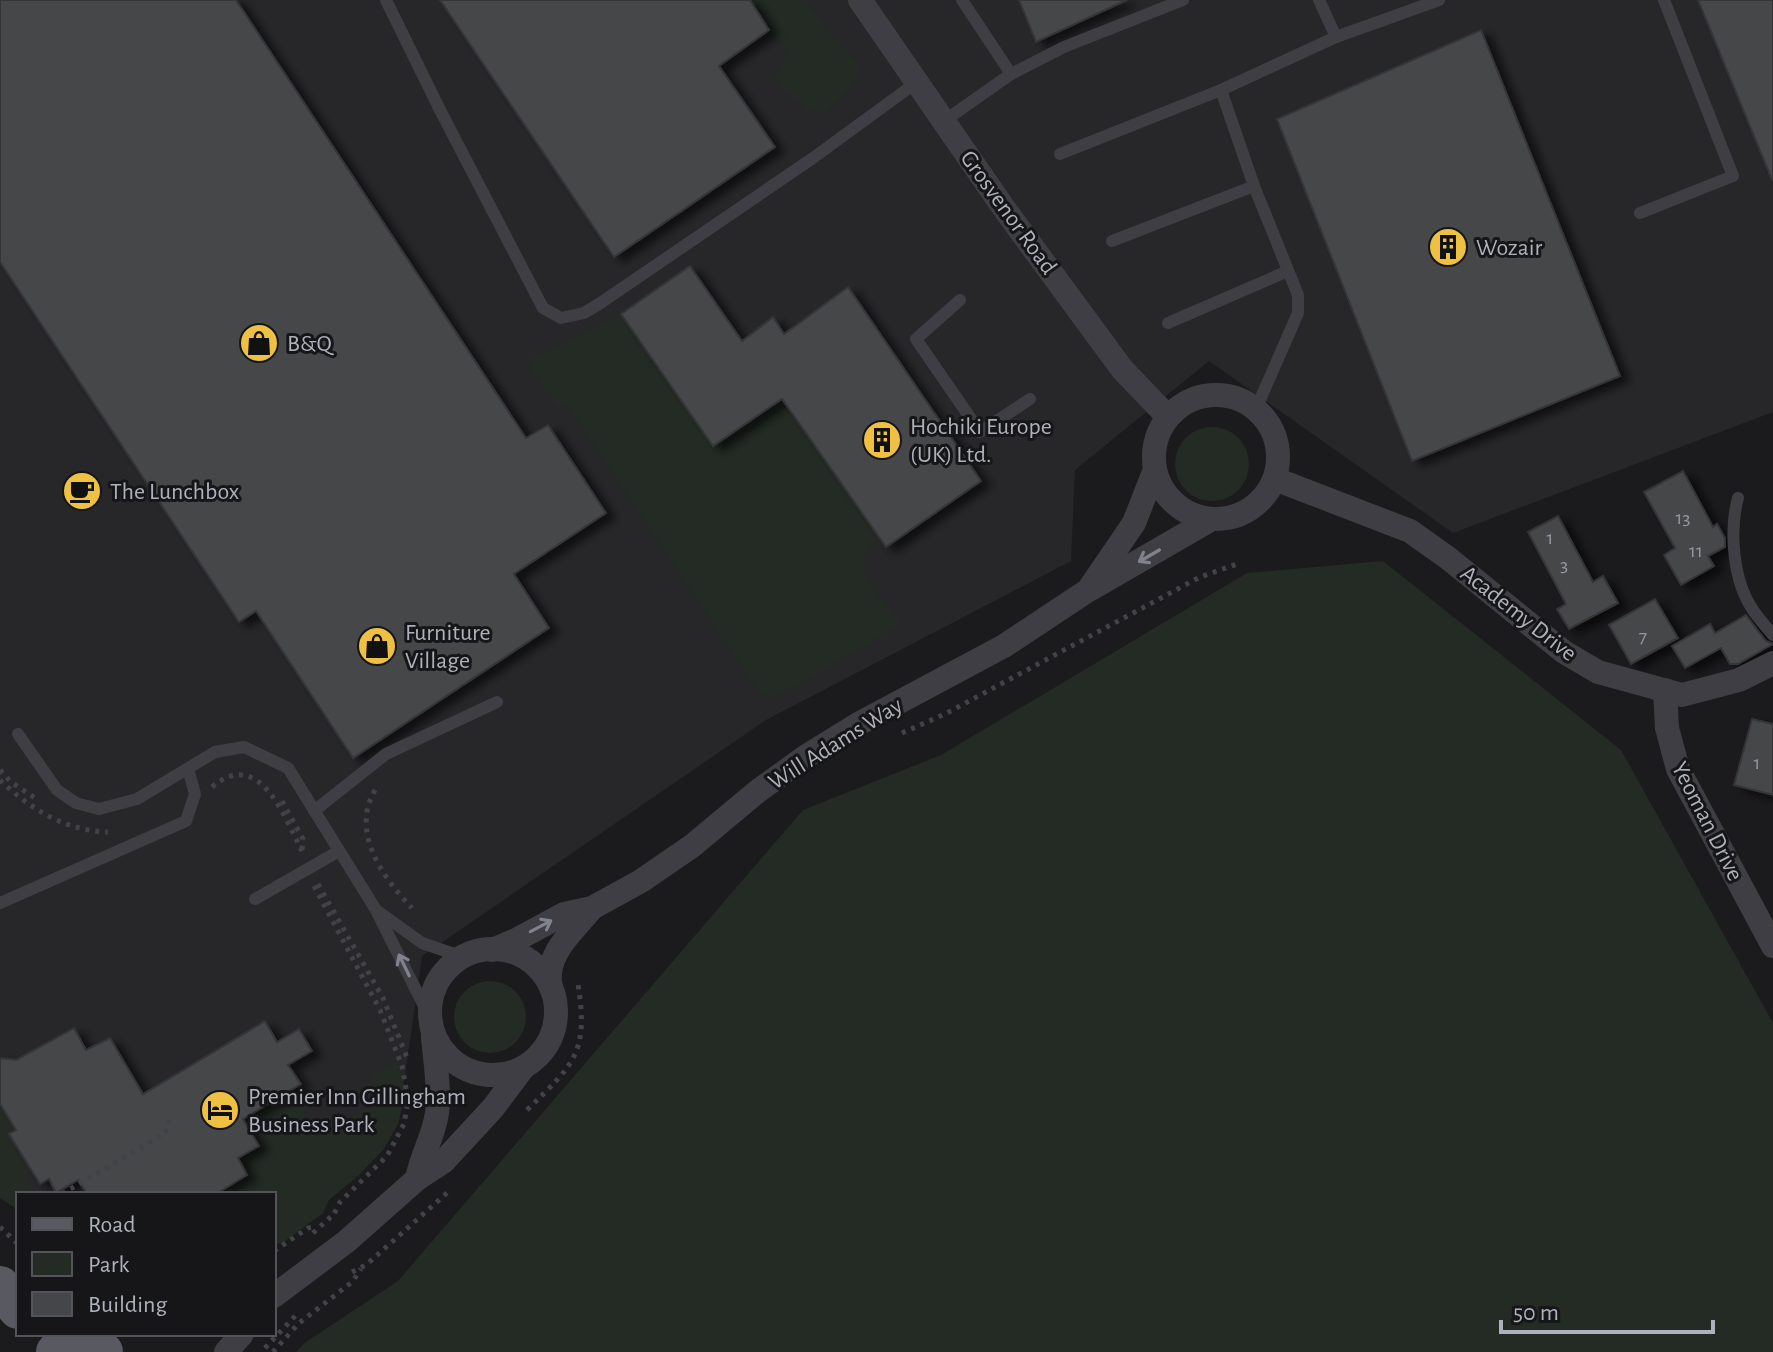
<svg xmlns="http://www.w3.org/2000/svg" width="1773" height="1352" viewBox="0 0 1773 1352" font-family="'Alegreya Sans',sans-serif">
  <defs>
    <filter id="shadow"><feDropShadow dx="9" dy="5" stdDeviation="4" flood-color="#0009"/></filter>
  </defs>
  <rect width="100%" height="100%" fill="#1b1b1d"/>
  <!-- built -->
  <path fill="#27272a" d="M0,0H1773V412L1453,533L1209,361L1075,470L1071,561L766,720L422,956L398,1124L358,1176L274,1238V1194H18L0,1197Z"/>
  <!-- green -->
  <g fill="#232b24">
    <path d="M750,0H805L828,31L861,67L847,93L825,113L805,108L773,77L787,51L769,30Z"/>
    <path d="M621,314L713,446L782,399L880,539C842,564 883,599 902,624L795,687L774,697L759,693L568,406L557,405L533,375L528,360Z"/>
    <circle cx="1212" cy="464" r="37"/>
    <path d="M1383,561L1621,750L1773,1023V1352H296L306,1342L398,1281L803,810L941,755L1247,573Z"/>
    <circle cx="490" cy="1017" r="36"/>
    <path d="M396,1062L404,1085L403,1104L398,1124L384,1149L358,1176L329,1200L323,1213L285,1241L274,1245V1194H216L247,1175L238,1158L259,1146L243,1119L292,1090L319,1135L382,1100L369,1076Z"/>
    <path d="M0,1104L16,1130L9,1134L20,1153L37,1165L24,1174L35,1194H18V1210L0,1198Z"/>
  </g>
  <!-- building -->
  <g fill="#45464a" stroke="#353539" stroke-width="2" filter="url(#shadow)">
    <path d="M0,0H236L526,438L548,425L606,513L514,574L549,628L353,758L256,611L239,622L0,262Z"/>
    <path d="M440,0H750L769,30L719,66L775,147L614,257Z"/>
    <path d="M1019,0H1127L1036,42Z"/>
    <path d="M1698,0H1773V180H1772Z"/>
    <path d="M1481,30L1620,376L1412,461L1277,119Z"/>
    <path d="M690,266L742,341L773,317L784,334L848,287L981,481L886,547L782,399L713,446L621,314Z"/>
    <path d="M1683,471L1713,527L1717,524L1725,538V547L1708,556L1714,566L1681,585L1664,555L1675,548L1644,492Z"/>
    <path d="M1558,516L1593,582L1603,576L1618,603L1569,629L1557,609L1566,604L1528,532Z"/>
    <path d="M1655,599L1678,638L1631,664L1609,625Z"/>
    <path d="M1746,615L1766,641L1773,644L1738,664H1730L1721,648L1685,668L1672,646L1710,624L1715,633Z"/>
    <path d="M1752,719L1773,724V795L1734,785Z"/>
    <path d="M265,1021L277,1042L299,1029L312,1051L288,1065L301,1084L243,1119L259,1146L238,1158L247,1175L216,1194H87L78,1180L56,1193L49,1179L40,1184L9,1134L16,1130L0,1104V1058L16,1060L74,1028L86,1050L110,1038L143,1094Z"/>
  </g>
  <g fill="none" stroke-linecap="round" stroke-linejoin="round">
    <!-- path -->
    <g stroke="#424349" stroke-width="5" stroke-dasharray="4 6" stroke-linecap="butt">
      <path d="M902,733L945,714L1200,577L1240,563"/>
      <path d="M0,770L11,782L38,800"/>
      <path d="M0,780C30,809 66,831 108,832"/>
      <path d="M212,787C260,746 285,819 302,851"/>
      <path d="M375,790C350,832 383,878 412,908"/>
      <path d="M282,801L303,839L302,850"/>
      <path d="M318,884L383,998L408,1060"/>
      <path d="M314,886L380,1010L402,1066L408,1100L404,1124L387,1156L340,1202L334,1214"/>
      <path d="M527,1110C574,1064 589,1053 578,984"/>
      <path d="M62,1194L162,1135L169,1127L168,1118"/>
      <path d="M0,1227L18,1244"/>
      <path d="M313,1233L335,1213"/>
      <path d="M274,1251L308,1228L315,1227"/>
      <path d="M352,1272L366,1265L448,1192"/>
      <path d="M265,1348L296,1315"/>
      <path d="M273,1352L298,1324L352,1282L361,1269"/>
    </g>
    <!-- lane -->
    <g stroke="#3e3e44" stroke-width="12">
      <path d="M386,0L440,110L543,308L561,318L584,313L599,304L813,158L917,82"/>
      <path d="M1319,0L1336,37"/>
      <path d="M1011,74L1064,47L1183,0"/>
      <path d="M944,121L1011,74L962,0"/>
      <path d="M1060,154L1221,90"/>
      <path d="M1640,213L1733,176L1664,0"/>
      <path d="M1112,241L1254,186"/>
      <path d="M960,300L916,339L980,432L1030,399"/>
      <path d="M1168,323L1288,271"/>
      <path d="M1256,409L1298,313V295L1254,186L1221,90L1336,37L1439,0"/>
      <path d="M1738,498C1729,531 1733,581 1753,610C1759,619 1766,627 1773,635"/>
      <path d="M18,734L57,790L76,803L99,809L137,799L215,752L244,747L288,768L376,910L431,1020"/>
      <path d="M314,811L386,754L497,702"/>
      <path d="M255,899L339,851"/>
      <path d="M0,903L186,821L195,794L188,769"/>
      <path d="M379,912L422,943L463,957"/>
    </g>
    <!-- street -->
    <g stroke="#3e3e44" stroke-width="24">
      <path d="M860,0L1003,207L1122,369L1167,416"/>
      <circle cx="1216" cy="457" r="62"/>
      <path d="M1275,479L1410,531L1448,558L1564,652L1598,672L1682,695L1739,680L1773,663"/>
      <path d="M1091,586L1134,523L1154,472"/>
      <path d="M1665,690L1667,728L1678,769L1773,946"/>
      <circle cx="493" cy="1012" r="63"/>
      <path d="M492,950L516,940L564,914L592,908L641,881L692,846L758,791L805,757L860,723L1004,646L1087,591L1210,520"/>
      <path d="M550,985C546,952 573,932 592,908"/>
      <path d="M417,1179C421,1156 434,1136 437,1113C440,1088 435,1062 433,1037"/>
      <path d="M274,1296L347,1241L417,1179L443,1162L493,1108L523,1068"/>
      <path d="M226,1352L242,1334"/>
    </g>
    <!-- primary -->
    <g stroke="#585961" stroke-width="40">
      <path d="M0,1286L18,1309"/>
      <path d="M56,1352L73,1348L103,1352"/>
    </g>
  </g>
  <!-- one-way arrows -->
  <defs><path id="oneway-shaft" d="M-6 0H5M1.5-3L5.5 0L1.5 3" fill="none" stroke-width="1.6" stroke-linecap="round" stroke-linejoin="round" transform="scale(2)"/></defs>
  <g stroke="#81838c">
    <use href="#oneway-shaft" transform="translate(1149 556) rotate(150)"/>
    <use href="#oneway-shaft" transform="translate(541 926) rotate(-28)"/>
    <use href="#oneway-shaft" transform="translate(404 965) rotate(-116)"/>
  </g>
  <!-- icons -->
  <defs>
    <g id="building-disc" transform="scale(2)"><circle r="9.5" fill="#eec142" stroke="#161618"/><path d="M-4-6H4V6H1V3H-1V6H-4ZM-2.5-4.3h1.7v1.8h-1.7ZM.8-4.3h1.7v1.8H.8ZM-2.5-1h1.7V.8h-1.7ZM.8-1h1.7V.8H.8Z" fill="#111"/></g>
    <g id="shop-disc" transform="scale(2)"><circle r="9.5" fill="#eec142" stroke="#161618"/><path d="M-5-2.5h2.3a2.7 3.5 0 0 1 5.4 0H5L5.5 6h-11ZM-1.5-2.5h3a1.5 2.3 0 0 0-3 0Z" fill="#111"/></g>
    <g id="cafe-disc" transform="scale(2)"><circle r="9.5" fill="#eec142" stroke="#161618"/><path d="M-5.5-4.5H6V0H3Q3 3.5 0 3.5H-2.5Q-5.5 3.5-5.5 0ZM3-3.2v2h1.7v-2ZM-6 4.5H4V6H-6Z" fill="#111"/></g>
    <g id="hotel-disc" transform="scale(2)"><circle r="9.5" fill="#eec142" stroke="#161618"/><path d="M-6-4.5h1.5V1H6V5H4.5V3h-9V5H-6ZM-4 0a1.8 1.8 0 1 1 3.6 0ZM.5 0V-2.5h3Q6-2.5 6 0Z" fill="#111"/></g>
  </defs>
  <g fill-rule="evenodd">
    <use href="#building-disc" x="1448" y="247"/>
    <use href="#shop-disc" x="259" y="343"/>
    <use href="#building-disc" x="882" y="440"/>
    <use href="#cafe-disc" x="82" y="491"/>
    <use href="#shop-disc" x="377" y="646"/>
    <use href="#hotel-disc" x="220" y="1110"/>
  </g>
  <g text-anchor="middle" stroke-width="6" stroke-linejoin="round" paint-order="stroke">
    <!-- number labels -->
    <g font-size="20" fill="#9496a0">
      <text x="1683" y="524">13</text>
      <text x="1550" y="544">1</text>
      <text x="1696" y="557">11</text>
      <text x="1564" y="571">3</text>
      <text x="1643" y="643">7</text>
      <text x="1757" y="769">1</text>
    </g>
    <!-- street labels -->
    <g font-size="24" fill="#aeb1bc" stroke="#161618">
      <text transform="translate(1009 212) rotate(54)" y="8">Grosvenor Road</text>
      <text transform="translate(1519 613) rotate(38)" y="8">Academy Drive</text>
      <text transform="translate(835 743) rotate(-32)" y="8">Will Adams Way</text>
      <text transform="translate(1708 821) rotate(63)" y="8">Yeoman Drive</text>
    </g>
    <!-- poi labels -->
    <g font-size="24" fill="#aeb1bc" stroke="#161618" text-anchor="start">
      <text x="1476" y="255">Wozair</text>
      <text x="287" y="351">B&amp;Q</text>
      <text x="910" y="434">Hochiki Europe<tspan x="910" dy="28">(UK) Ltd.</tspan></text>
      <text x="110" y="499">The Lunchbox</text>
      <text x="405" y="640">Furniture<tspan x="405" dy="28">Village</tspan></text>
      <text x="248" y="1104">Premier Inn Gillingham<tspan x="248" dy="28">Business Park</tspan></text>
    </g>
  </g>
  <!-- legend -->
  <rect x="16" y="1192" width="260" height="144" fill="#161618" stroke="#53545a" stroke-width="2"/>
  <rect x="32" y="1218" width="40" height="12" fill="#585961" stroke="#53545a" stroke-width="2"/>
  <text x="88" y="1232" font-size="24" fill="#aeb1bc">Road</text>
  <rect x="32" y="1252" width="40" height="24" fill="#232b24" stroke="#53545a" stroke-width="2"/>
  <text x="88" y="1272" font-size="24" fill="#aeb1bc">Park</text>
  <rect x="32" y="1292" width="40" height="24" fill="#45464a" stroke="#53545a" stroke-width="2"/>
  <text x="88" y="1312" font-size="24" fill="#aeb1bc">Building</text>
  <!-- scale -->
  <path d="M1501 1320v12h212v-12" fill="none" stroke="#aeb1bc" stroke-width="4"/>
  <text x="1513" y="1320" font-size="24" fill="#aeb1bc" stroke="#161618" stroke-width="6" paint-order="stroke">50 m</text>
</svg>
